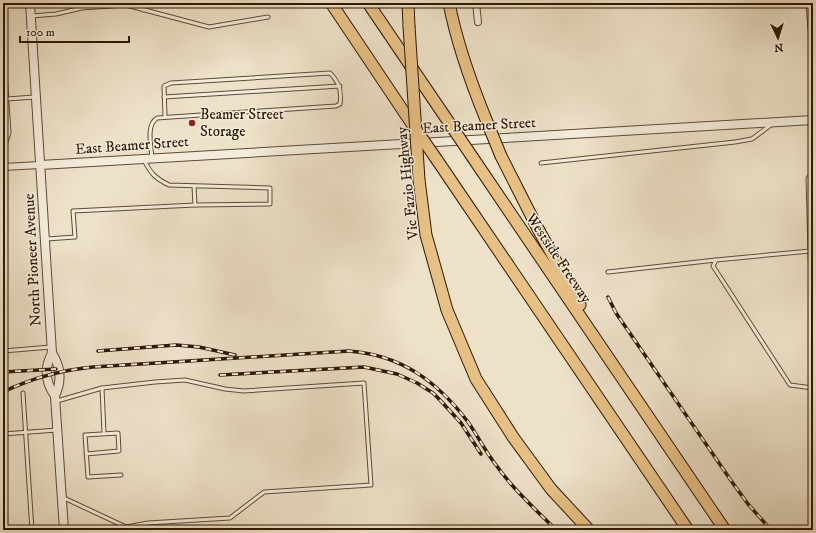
<svg xmlns="http://www.w3.org/2000/svg" width="816" height="533" viewBox="0 0 816 533" font-family="'IM FELL DW Pica',serif">
  <rect width="100%" height="100%" fill="#ede1c8"/>
  <filter id="stains"><feTurbulence type="fractalNoise" baseFrequency=".005" numOctaves="4"/><feColorMatrix values="0 0 0 0 .2 0 0 0 0 .09 0 0 0 0 .02 0 0 0 .5 -.17"/></filter>
  <radialGradient id="worn" r=".72"><stop offset=".6" stop-color="#630" stop-opacity="0"/><stop offset="1" stop-color="#630" stop-opacity=".3"/></radialGradient>
  <g fill="none" stroke-linecap="round" stroke-linejoin="round">
    <!-- service casing -->
    <g stroke="#5e4a36" stroke-width="5">
      <g id="service">
        <path d="M142,3L143,10"/>
        <path d="M808,3L813,69"/>
        <path d="M32,16L56,14L82,8L126,5L209,27L268,17"/>
        <path d="M3,42L9,133L6,142L3,143"/>
        <path d="M164,97L340,86"/>
        <path d="M7,99L34,97"/>
        <path d="M152,158C151,145 146,125 157,118L336,106L340,104C342,91 339,82 330,73L171,83L164,86L165,116"/>
        <path d="M144,160C151,174 155,178 169,185L270,188V204L195,205L194,186"/>
        <path d="M541,163L735,142L752,139L772,124"/>
        <path d="M813,173L808,178L810,251L716,260L713,266L790,385L813,388"/>
        <path d="M47,239L75,237L73,211L195,205"/>
        <path d="M810,251L813,325"/>
        <path d="M608,272L716,260"/>
        <path d="M3,351L51,347"/>
        <path d="M102,388L104,433"/>
        <path d="M23,393L32,530"/>
        <path d="M57,401L102,388L155,382L185,380L225,389L244,391L364,383L371,485L264,492L230,518L148,523L126,527L64,498"/>
        <path d="M3,434L57,430"/>
        <path d="M86,454L119,451L118,433L85,435L88,477L121,475"/>
      </g>
    </g>
    <!-- minor casing -->
    <g stroke="#5e4a36" stroke-width="8">
      <g id="minor">
        <path d="M476,3L478,22"/>
        <path d="M3,167L40,165"/>
      </g>
    </g>
    <!-- tertiary casing -->
    <g stroke="#5e4a36" stroke-width="10">
      <g id="tertiary">
        <path d="M30,3L52,353C44,368 45,382 55,396"/>
        <path d="M40,165L813,120"/>
        <path d="M52,353C61,367 62,381 55,396L64,530"/>
      </g>
    </g>
    <!-- motorway casing -->
    <g stroke="#2e1705" stroke-width="13">
      <g id="motorway">
        <path d="M331,3L414,127"/>
        <path d="M368,3L450,124"/>
        <path d="M408,3L409,26"/>
        <path d="M449,3C457,44 471,83 487,122"/>
        <path d="M501,156L537,227L580,305"/>
        <path d="M473,158L725,530"/>
        <path d="M437,160L688,530"/>
        <path d="M419,180L426,235L447,310L476,379L513,437L551,489L589,530"/>
      </g>
    </g>
    <!-- service -->
    <use href="#service" stroke="#f3ecdb" stroke-width="3"/>
    <!-- minor -->
    <use href="#minor" stroke="#f3ecdb" stroke-width="6"/>
    <!-- tertiary -->
    <use href="#tertiary" stroke="#f3ecdb" stroke-width="8"/>
    <!-- motorway -->
    <use href="#motorway" stroke="#e6c084" stroke-width="11"/>
    <!-- rail casing -->
    <g stroke="#2e1705" stroke-width="3.5">
      <g id="rail">
        <path d="M608,297L616,313L732,482L748,504L771,530"/>
        <path d="M98,351L176,345L199,347L235,355"/>
        <path d="M3,372L56,369"/>
        <path d="M220,375L364,367L397,374L417,383L433,393L439,399L461,423L481,454"/>
        <path d="M3,392C32,378 62,370 93,367L349,351C401,355 437,381 468,422C478,436 485,451 496,465C513,489 535,509 556,530"/>
      </g>
    </g>
    <!-- rail -->
    <use href="#rail" stroke="#f3ecdb" stroke-width="2" stroke-dasharray="6" stroke-linecap="butt"/>
    <!-- motorway-bridge casing -->
    <g stroke="#2e1705" stroke-width="13" stroke-linecap="butt">
      <g id="motorway-bridge">
        <path d="M409,26L419,180"/>
        <path d="M487,122L501,156"/>
        <path d="M450,124L473,158"/>
        <path d="M417,131L437,160"/>
      </g>
    </g>
    <!-- motorway-bridge -->
    <use href="#motorway-bridge" stroke="#e6c084" stroke-width="11"/>
  </g>
  <!-- markers -->
  <circle fill="#8f2418" stroke="#f3ecdb" stroke-width="1.5" cx="192" cy="123" r="4"/>
  <g text-anchor="middle" stroke-width="3" stroke-linejoin="round" paint-order="stroke">
    <!-- poi labels -->
    <g font-size="15" fill="#2e1705" stroke="#f3ecdb" text-anchor="start">
      <text x="200" y="119">Beamer Street<tspan x="200" dy="17">Storage</tspan></text>
    </g>
    <!-- street labels -->
    <g font-size="15" fill="#2e1705" stroke="#f3ecdb">
      <text transform="translate(479 125) rotate(-3)" y="5">East Beamer Street</text>
      <text transform="translate(132 145) rotate(-4)" y="5">East Beamer Street</text>
      <text transform="translate(407 183) rotate(-96)" y="5">Vic Fazio Highway</text>
      <text transform="translate(559 258) rotate(56)" y="5">Westside Freeway</text>
      <text transform="translate(32 260) rotate(-93)" y="5">North Pioneer Avenue</text>
    </g>
  </g>
  <!-- margin -->
  <rect width="816" height="533" fill="none" stroke="#ede1c8" stroke-width="16"/>
  <rect x="4" y="4" width="808" height="525" fill="none" stroke="#2e1705" stroke-width="2"/>
  <rect x="8" y="8" width="800" height="517" fill="none" stroke="#2e1705"/>
  <!-- north arrow -->
  <g transform="translate(778 38) rotate(176)" stroke="#f3ecdb" stroke-width="3" paint-order="stroke">
  <path d="M0-3L7 15L0 10L-7 15Z" fill="#2e1705"/>
  <text y="-6" font-size="11" font-weight="bold" text-anchor="middle" fill="#2e1705">N</text>
  </g>
  <!-- scale -->
  <path d="M20 36v6h109v-6" fill="none" stroke="#2e1705" stroke-width="2"/>
  <text x="26" y="36" font-size="12" fill="#2e1705" stroke="#f3ecdb" stroke-width="3" paint-order="stroke">100 m</text>
  <rect width="100%" height="100%" filter="url(#stains)"/>
  <rect width="100%" height="100%" fill="url(#worn)"/>
</svg>
